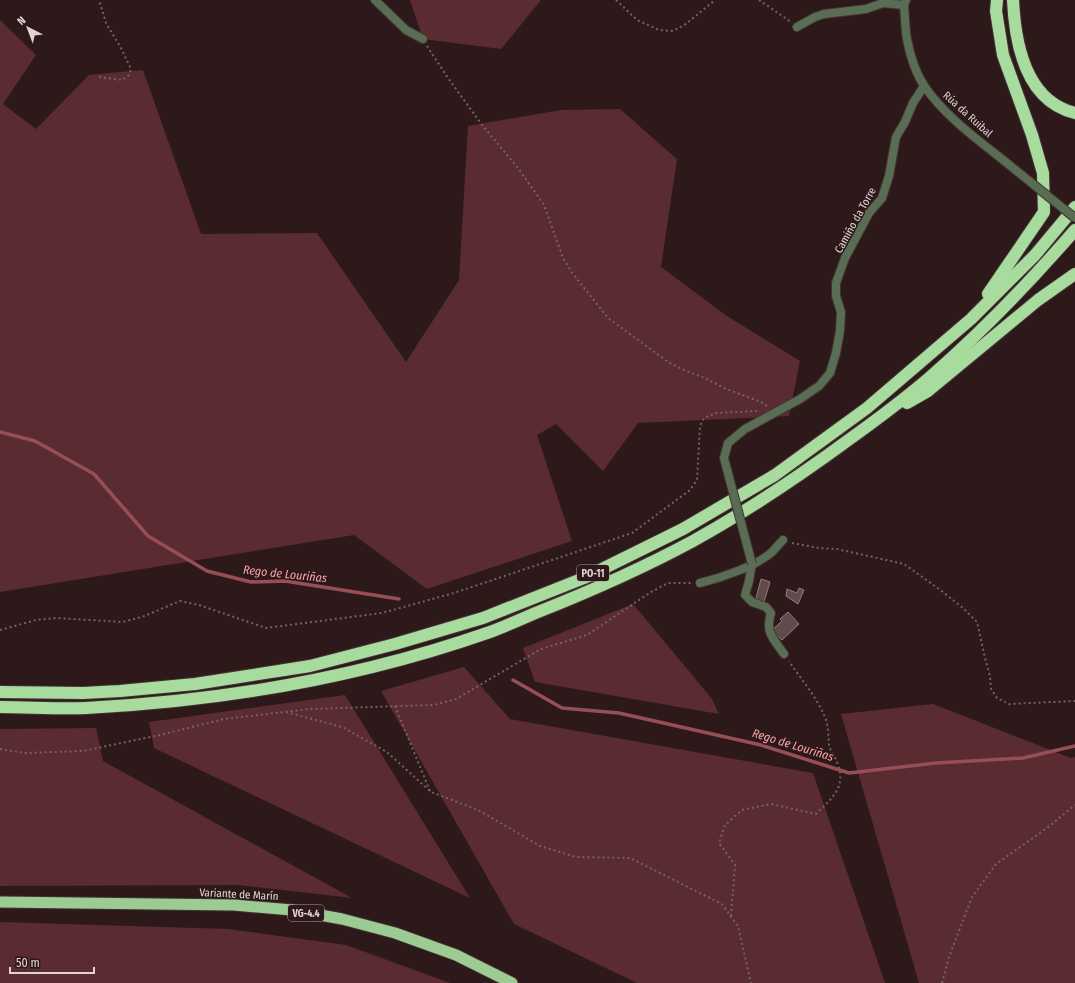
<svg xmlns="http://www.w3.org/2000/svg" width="1075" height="983" viewBox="0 0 1075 983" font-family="'Fira Sans Condensed',sans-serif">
  <rect width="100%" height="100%" fill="#2d191a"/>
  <!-- green -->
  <g fill="#5a2b30">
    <path d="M410,0H541L501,49L423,39Z"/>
    <path d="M0,20L36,55L3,104L36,129L89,75L143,70L201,234L317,233L406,362L459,280L468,126L561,110L620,109L677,159L661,267L727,316L800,361L789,416L638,423L603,471L556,424L537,435L572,541L427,589L354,535L0,592Z"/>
    <path d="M633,604L712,699L719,714L535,682L523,648Z"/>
    <path d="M464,667L510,719L813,773L885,983H637L514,924L381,691Z"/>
    <path d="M345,695L470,898L154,748L149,722Z"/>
    <path d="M933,704L1071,758L1075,757V983H919L841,714Z"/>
    <path d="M96,728L103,761L352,898L238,885L0,886V729Z"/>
    <path d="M0,922L228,929L346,945L450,983H0Z"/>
  </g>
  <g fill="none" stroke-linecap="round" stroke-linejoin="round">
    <!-- stream -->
    <g stroke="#984e56" stroke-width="3.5">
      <path d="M0,432L35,441L94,474L148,536L207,571L251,582L285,581L399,599"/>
      <path d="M513,680L562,708L619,713L761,745L849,773L936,763L1023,758L1075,746"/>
    </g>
  </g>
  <!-- building -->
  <g fill="#614a4b" stroke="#947a7b">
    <path d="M761,579L770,582L764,602L756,598Z"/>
    <path d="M799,588L804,590L798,604L786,596L787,589L797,593Z"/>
    <path d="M788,612L799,624L782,640L771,631L782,621L780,619Z"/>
  </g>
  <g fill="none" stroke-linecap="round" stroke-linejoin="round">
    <!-- minor casing -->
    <g stroke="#463334" stroke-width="10">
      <g id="minor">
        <path d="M375,0L406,30L423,39"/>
        <path d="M797,27L815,17L824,14L866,9L883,3L904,5"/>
        <path d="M724,458L728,443L745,429L800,399L819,386L830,373L836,353L840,331L841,312L836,296V283L845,258L869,213L882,198L889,176L896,137L905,122L913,103L924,86"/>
        <path d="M752,564L749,581L745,595L752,602L766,607L771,613C765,633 773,638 784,654"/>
        <path d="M700,583C721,578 756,566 772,552C776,548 779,544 783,540"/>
      </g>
    </g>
    <!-- tertiary casing -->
    <g stroke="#463334" stroke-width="10">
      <path id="tertiary" d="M906,0L904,5C905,16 905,28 907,39C910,55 916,74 925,87C947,119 984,144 1013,168"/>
    </g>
    <!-- trunk casing -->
    <g stroke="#463334" stroke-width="13">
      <path id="trunk" d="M0,902L234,905L292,910L342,919L395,933L456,955L512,983"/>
    </g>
    <!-- motorway casing -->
    <g stroke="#463334" stroke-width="14">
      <g id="motorway">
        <path d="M1013,0C1015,43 1025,101 1075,113"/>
        <path d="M988,294L1044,212L1043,173L1032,135L1003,55L996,11L997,0"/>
        <path d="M907,403L928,391L1038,300L1075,274"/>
        <path d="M0,692L83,693L120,691L195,684L310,666L395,644L483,618L584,578L683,529L775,475L867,408L971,319L1035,255L1075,207"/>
        <path d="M0,707C28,707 57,709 86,708C221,701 358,678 487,633C504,627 521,619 538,612C591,591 643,568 693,541C747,511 798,477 847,441C875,421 903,400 929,378C982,332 1030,282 1075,230"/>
      </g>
    </g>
    <!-- path -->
    <g stroke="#756364" stroke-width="2" stroke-dasharray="2 3" stroke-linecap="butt">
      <path d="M616,0L637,20L659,30L673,31L686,24L715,0"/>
      <path d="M759,0L791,22"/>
      <path d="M427,46L446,75L482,125L518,168L544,205L563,258L573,274L608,318L668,362L684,370L705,378L724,388L761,402L768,407"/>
      <path d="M99,77L122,80L129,75L131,69L121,48L106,23L99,0"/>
      <path d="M792,543L819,548L837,549L904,564L939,589L963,608L977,622L985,658L990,676L991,689L997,698L1009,704L1075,701"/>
      <path d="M0,630L36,620L57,618L122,622L142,617L180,601L199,605L266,628L382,613L454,593L632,533L690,490L697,480L700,426L704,418L716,413L757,411"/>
      <path d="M395,706L430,791"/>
      <path d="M286,712L342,727L387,752L431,792L478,810L540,846L576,857L630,858L722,904L738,926L751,983"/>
      <path d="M0,749L25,753L83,751L160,735L224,719L310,709L434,705L456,699L541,649L587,635L651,592L668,583H691"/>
      <path d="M731,916L735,865L719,843L725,825L742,810L771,804L816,814C833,797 847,787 837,762C835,756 830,751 829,745C828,735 829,725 824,715C816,696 800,678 789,661"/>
      <path d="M942,983L949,957L972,897L996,864L1047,828L1075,805"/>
    </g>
    <!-- minor -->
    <use href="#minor" stroke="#596d55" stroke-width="8"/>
    <!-- tertiary -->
    <use href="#tertiary" stroke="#596d55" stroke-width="8"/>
    <!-- trunk -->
    <use href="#trunk" stroke="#9ccc94" stroke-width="11"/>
    <!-- motorway -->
    <use href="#motorway" stroke="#a8dc9f" stroke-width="12"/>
    <!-- minor-bridge casing -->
    <g stroke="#463334" stroke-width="10" stroke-linecap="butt">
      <path id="minor-bridge" d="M724,458L752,564"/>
    </g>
    <!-- tertiary-bridge casing -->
    <g stroke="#463334" stroke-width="10" stroke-linecap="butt">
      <path id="tertiary-bridge" d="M1013,168L1075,218"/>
    </g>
    <!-- minor-bridge -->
    <use href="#minor-bridge" stroke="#596d55" stroke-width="8"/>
    <!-- tertiary-bridge -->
    <use href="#tertiary-bridge" stroke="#596d55" stroke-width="8"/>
  </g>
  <g text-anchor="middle" stroke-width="3" stroke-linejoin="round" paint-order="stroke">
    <!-- shield labels -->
    <g fill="#2d191a" stroke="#ab9b9c" stroke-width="1">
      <rect x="577" y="565" width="32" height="16" rx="3"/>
      <rect x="288" y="905" width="36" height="16" rx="3"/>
    </g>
    <g font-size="10" font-weight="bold" fill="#e1d3d4">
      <text x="593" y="577">PO-11</text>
      <text x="306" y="917">VG-4.4</text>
    </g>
    <!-- street labels -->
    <g font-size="11" fill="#e1d3d4" stroke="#2d191a">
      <text transform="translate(968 114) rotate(42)" y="4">Rúa da Ruibal</text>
      <text transform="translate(855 220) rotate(-61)" y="4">Camiño da Torre</text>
      <text transform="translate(239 894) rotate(3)" y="4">Variante de Marín</text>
    </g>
    <!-- water labels -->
    <g font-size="12" font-style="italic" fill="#fca5ab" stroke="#2d191a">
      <text transform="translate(285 574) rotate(6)" y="4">Rego de Louriñas</text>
      <text transform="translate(793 745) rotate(17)" y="4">Rego de Louriñas</text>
    </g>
  </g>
  <!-- north arrow -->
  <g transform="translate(28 28) rotate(318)" stroke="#2d191a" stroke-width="3" paint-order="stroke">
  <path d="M0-3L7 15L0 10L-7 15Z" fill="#e1d3d4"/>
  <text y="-6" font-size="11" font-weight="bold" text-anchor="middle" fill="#e1d3d4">N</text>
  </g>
  <!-- scale -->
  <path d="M10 967v6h84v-6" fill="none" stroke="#e1d3d4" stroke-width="2"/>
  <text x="16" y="967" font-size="12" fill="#e1d3d4" stroke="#2d191a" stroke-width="3" paint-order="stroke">50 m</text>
</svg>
